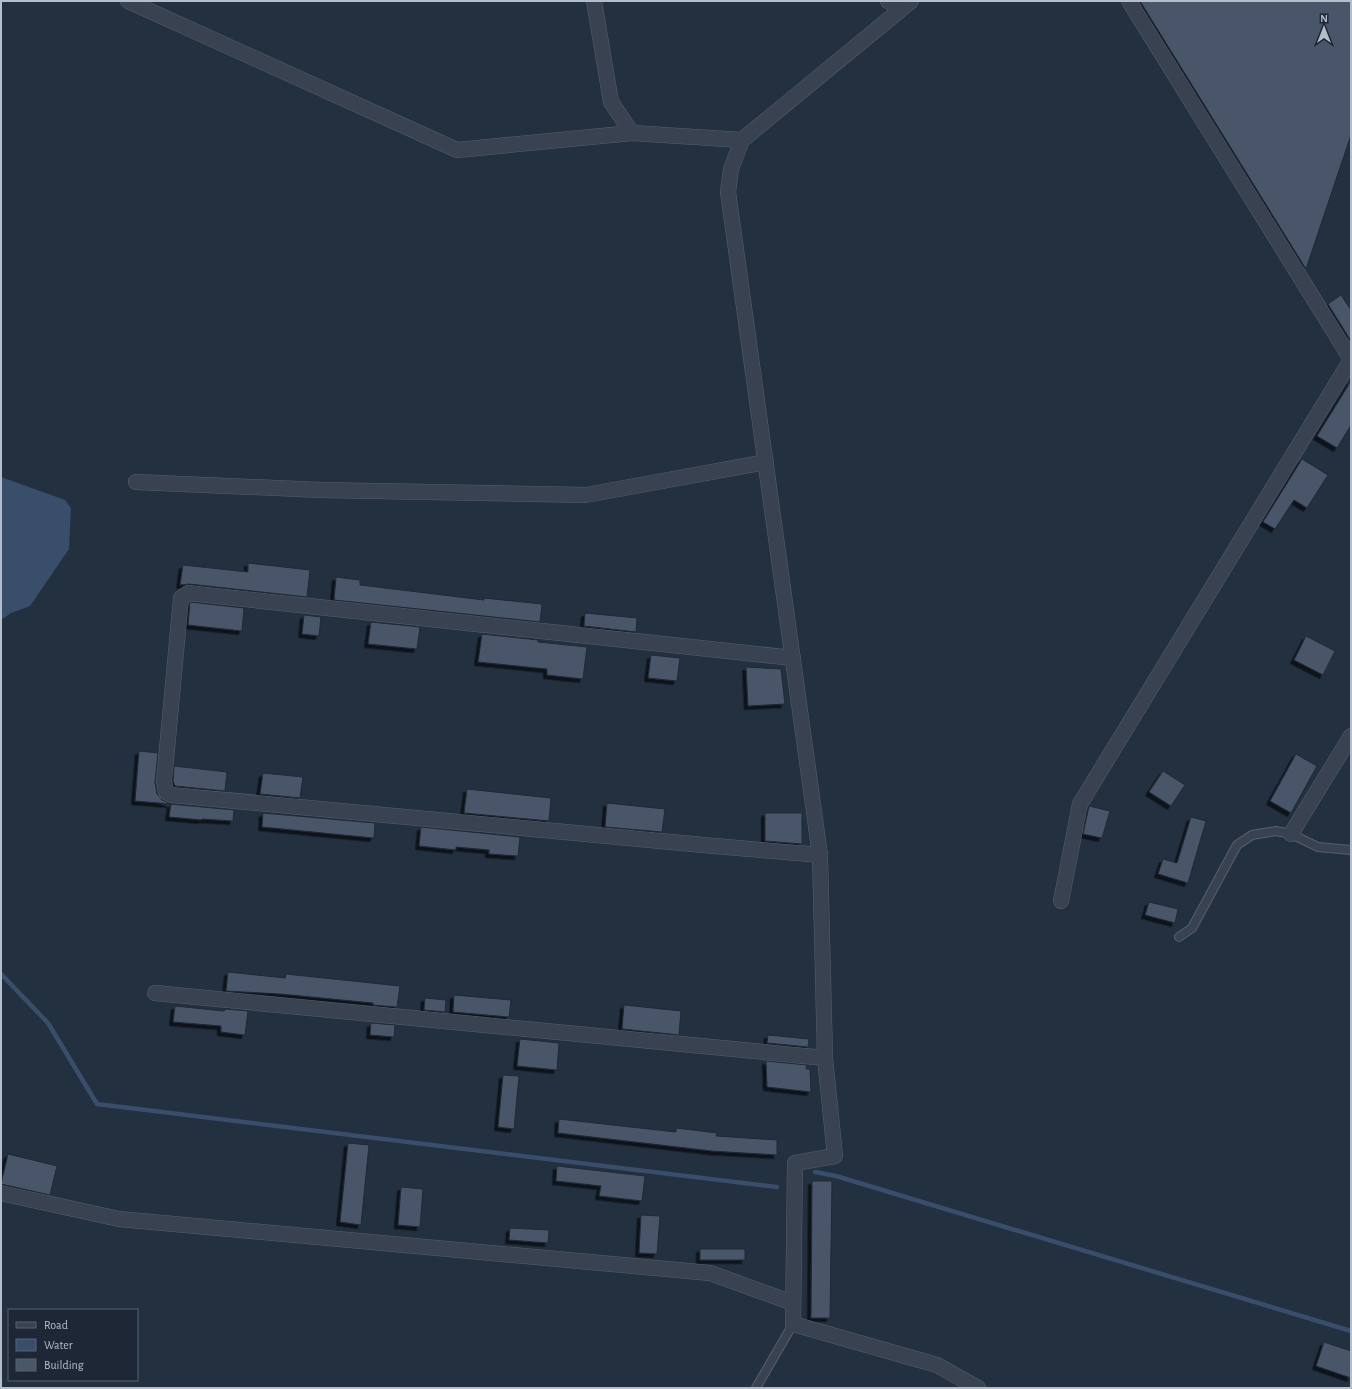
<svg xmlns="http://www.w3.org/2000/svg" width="1352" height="1389" viewBox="0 0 1352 1389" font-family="'Alegreya Sans',sans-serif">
  <defs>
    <filter id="shadow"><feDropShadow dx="-3.5" dy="3.5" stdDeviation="0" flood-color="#0009"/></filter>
  </defs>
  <rect width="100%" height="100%" fill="#233040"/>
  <!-- water -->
  <path fill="#384e6a" d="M1,477L65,500L71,508L69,549L30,606L11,613L1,620Z"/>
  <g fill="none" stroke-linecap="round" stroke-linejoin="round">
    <!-- stream -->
    <g stroke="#384e6a" stroke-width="4.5">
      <path d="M1,974L48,1023L97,1104L777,1187"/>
      <path d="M815,1172L836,1176L1351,1331"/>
    </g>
  </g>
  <!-- building -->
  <g fill="#495769" stroke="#1f2937" filter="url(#shadow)">
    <path d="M1140,1H1351V135L1306,269Z"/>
    <path d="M1341,295L1351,310V341L1328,304Z"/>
    <path d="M1351,381V425L1337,448L1317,436Z"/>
    <path d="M1302,459L1328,475L1307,508L1294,500L1275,529L1263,522Z"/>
    <path d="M248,563L310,570L307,597L189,584L180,585L183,565L248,572Z"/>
    <path d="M336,577L360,580V585L484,600V598L542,604L540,622L334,600Z"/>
    <path d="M190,602L244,608L242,631L188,625Z"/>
    <path d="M585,613L637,618L636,632L584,626Z"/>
    <path d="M304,615L321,617L319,636L302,634Z"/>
    <path d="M371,622L420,627L417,649L368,644Z"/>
    <path d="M482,634L538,640V642L587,647L583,679L547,675V669L478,662Z"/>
    <path d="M1306,636L1335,651L1323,675L1294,660Z"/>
    <path d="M651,655L680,658L677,681L648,678Z"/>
    <path d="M746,667L781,669L785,704L748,706Z"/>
    <path d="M139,751L158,753L155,782L157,794L162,800L171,804L234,810L233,821L202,819V820L169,817L171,804L135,801Z"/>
    <path d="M1296,754L1317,766L1291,813L1270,801Z"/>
    <path d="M174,766L227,772L225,791L175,786L173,781Z"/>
    <path d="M1163,771L1185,785L1171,806L1149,792Z"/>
    <path d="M263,773L303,777L300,798L260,794Z"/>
    <path d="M467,789L551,798L549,821L464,813Z"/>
    <path d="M607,803L665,809L662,832L605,827Z"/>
    <path d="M1089,806L1110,811L1102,838L1083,834Z"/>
    <path d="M263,813L375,823L374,838L262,827Z"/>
    <path d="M765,813H802V844L765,841Z"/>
    <path d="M1191,817L1206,821L1188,883L1158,874L1163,859L1177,863Z"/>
    <path d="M421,827L520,837L518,856L489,854V850L456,847V850L419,846Z"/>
    <path d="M1149,902L1178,909L1175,923L1145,915Z"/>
    <path d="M228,972L285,978L286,974L400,986L397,1007L373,1005V1003L281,994L226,991Z"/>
    <path d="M454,995L511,1000L509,1017L453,1012Z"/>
    <path d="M425,998L446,1000L445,1012L424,1010Z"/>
    <path d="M624,1005L681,1011L679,1035L622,1029Z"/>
    <path d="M175,1006L223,1011L225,1010V1009L248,1011L245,1035L221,1032V1026L173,1022Z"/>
    <path d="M371,1023L395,1025L394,1037L370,1035Z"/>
    <path d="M768,1035L809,1039L808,1047L767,1043Z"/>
    <path d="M520,1039L559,1043L557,1070L517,1066Z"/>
    <path d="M766,1061L807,1065L806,1069H810L811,1092L767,1087Z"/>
    <path d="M503,1075L519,1076L514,1129L498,1127Z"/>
    <path d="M559,1119L676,1132V1128L717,1133L716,1136L777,1140V1155L712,1151L558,1133Z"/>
    <path d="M348,1143L369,1145L361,1225L340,1222Z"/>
    <path d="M8,1154L57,1166L50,1195L1,1184Z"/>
    <path d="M557,1166L645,1176L642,1201L599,1196L601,1186L556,1181Z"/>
    <path d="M812,1181H832L830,1318H811Z"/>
    <path d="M401,1187L423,1189L420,1227L398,1225Z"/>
    <path d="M641,1215L660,1216L657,1254L639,1253Z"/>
    <path d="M510,1228L549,1230L548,1243L509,1240Z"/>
    <rect x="700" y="1249" width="45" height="11"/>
    <path d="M1324,1342L1351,1351V1378L1316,1366Z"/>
  </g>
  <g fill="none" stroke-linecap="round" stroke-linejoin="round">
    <!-- service casing -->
    <g stroke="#56606d" stroke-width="10">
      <g id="service">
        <path d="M1179,937L1192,928L1237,845L1252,835L1276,831L1291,834L1318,847L1351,850"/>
        <path d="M756,1388L793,1324"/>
      </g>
    </g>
    <!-- minor casing -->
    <g stroke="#56606d" stroke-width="16">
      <g id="minor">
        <path d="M128,1L457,150L632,133L742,140"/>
        <path d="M594,1L611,102L632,133"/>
        <path d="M888,1L903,7"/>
        <path d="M911,1L742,140L731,169L728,192L820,855L825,1058L835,1156L795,1163L793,1324L937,1365L978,1388"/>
        <path d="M1129,1L1351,359"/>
        <path d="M136,482L321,490L586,495L766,462"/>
        <path d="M793,658L188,593L181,598L164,781L166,792L172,795L703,845L820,855"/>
        <path d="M1291,834L1351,736"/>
        <path d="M1061,901L1080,804L1351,360"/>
        <path d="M155,993L825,1058"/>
        <path d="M1,1193L119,1219L710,1273L793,1303"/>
      </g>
    </g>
    <!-- service -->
    <use href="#service" stroke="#384250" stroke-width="8"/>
    <!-- minor -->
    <use href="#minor" stroke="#384250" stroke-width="15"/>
  </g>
  <!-- border -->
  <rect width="1352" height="1389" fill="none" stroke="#b4bdca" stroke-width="4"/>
  <!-- legend -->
  <rect x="8" y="1309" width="130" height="72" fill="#1d2735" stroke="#596371"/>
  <rect x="16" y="1322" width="20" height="6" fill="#384250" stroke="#596371"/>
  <text x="44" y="1329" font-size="12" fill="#b4bdca">Road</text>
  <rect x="16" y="1339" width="20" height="12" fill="#384e6a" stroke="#596371"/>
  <text x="44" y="1349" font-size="12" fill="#b4bdca">Water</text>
  <rect x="16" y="1359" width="20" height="12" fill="#495769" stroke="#596371"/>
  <text x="44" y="1369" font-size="12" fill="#b4bdca">Building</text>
  <!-- north arrow -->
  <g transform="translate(1324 28)" stroke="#1d2735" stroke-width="3" paint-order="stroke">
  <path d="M0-3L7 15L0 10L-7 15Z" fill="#b4bdca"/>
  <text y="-6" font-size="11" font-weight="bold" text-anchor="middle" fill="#b4bdca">N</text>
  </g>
</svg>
